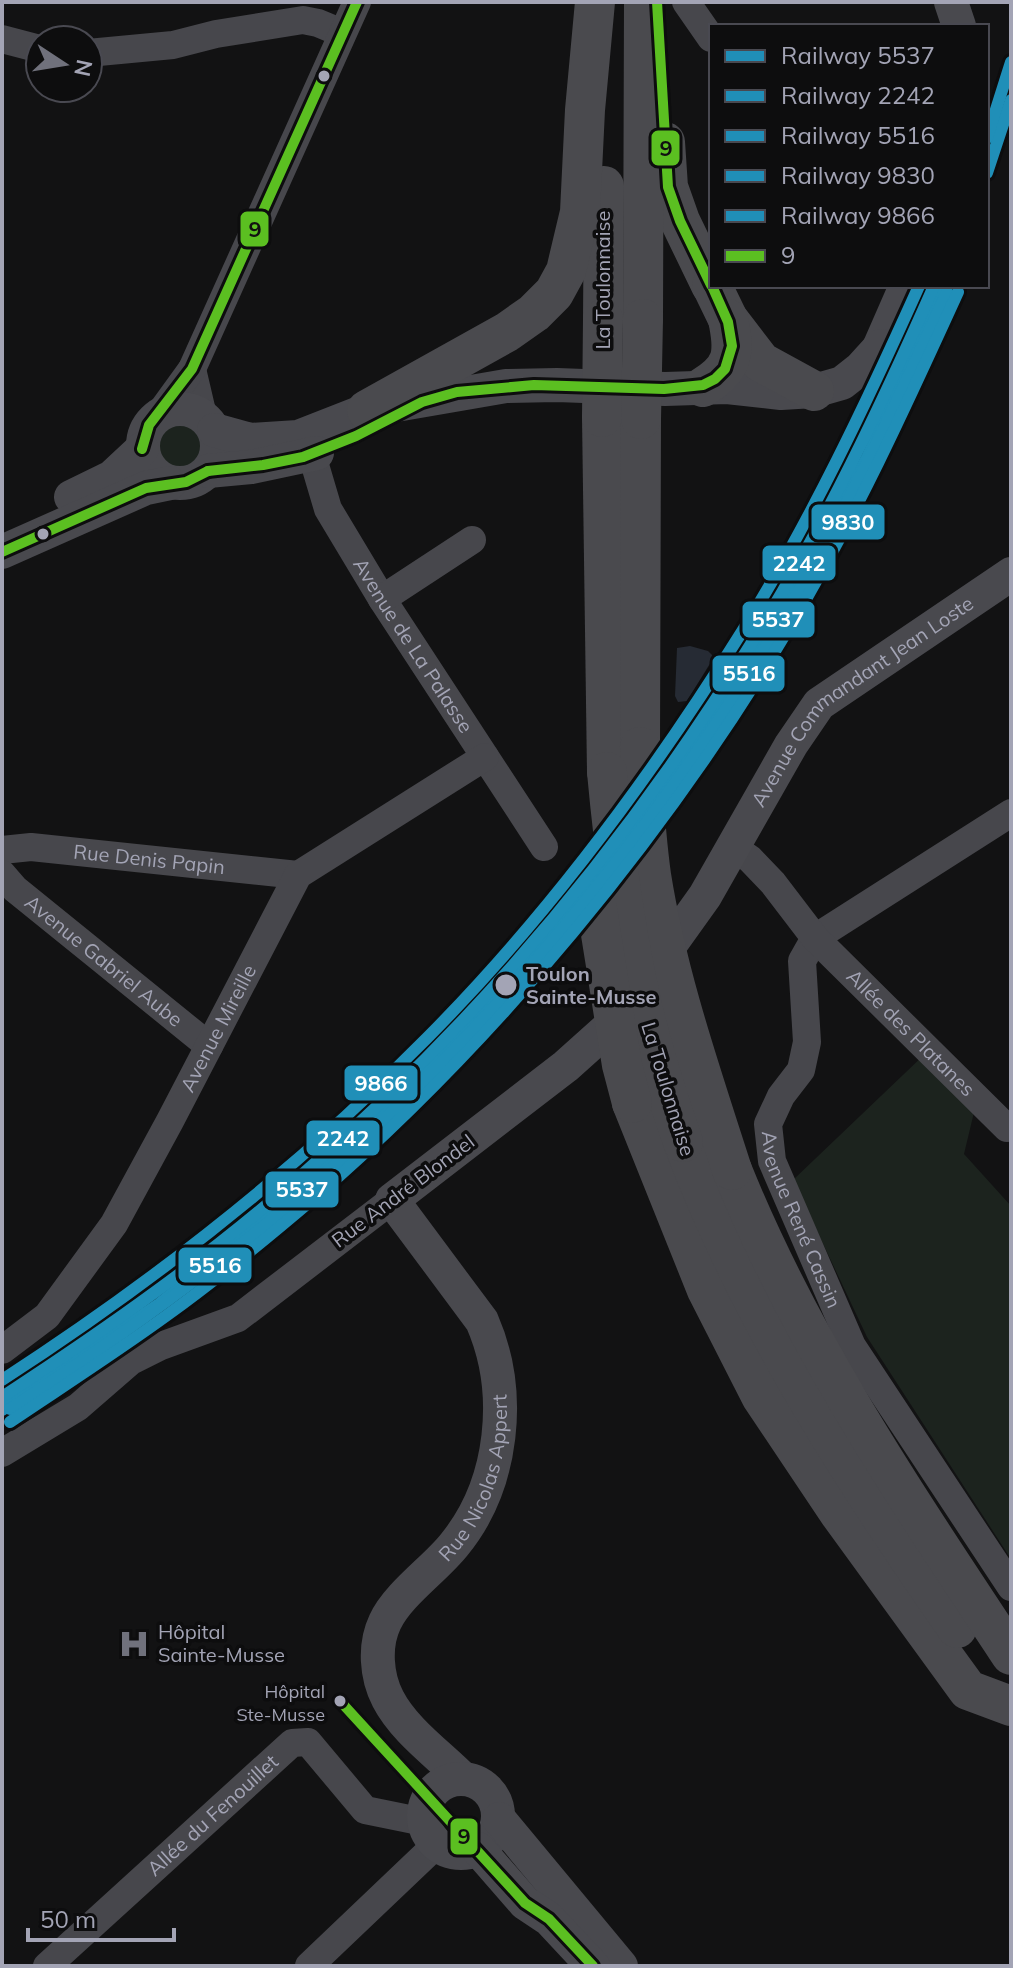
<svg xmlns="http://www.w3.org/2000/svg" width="1013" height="1968" viewBox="0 0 1013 1968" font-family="Mulish,sans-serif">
  <rect width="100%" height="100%" fill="#121213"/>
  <!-- green -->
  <g fill="#1c231e">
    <path d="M181,409L192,411L217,440C217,463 204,480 181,484L151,470L145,460L144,436L149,425Z"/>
    <path d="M926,1053L976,1104L964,1154L1011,1206V1559L867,1337L793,1180Z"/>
  </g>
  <!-- water -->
  <path fill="#262b34" d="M690,646L708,651L714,657L687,701L678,702L675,696L677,648Z"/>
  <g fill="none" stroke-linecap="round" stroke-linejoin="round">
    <!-- minor -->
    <g stroke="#47474c" stroke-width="28">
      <path d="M686,2L711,38"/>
      <path d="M2,39L40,49"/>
      <path d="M88,53L173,45L216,34L303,20L318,23L342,33"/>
      <path d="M192,369L203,416"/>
      <path d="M158,416L192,369L357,2"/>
      <path id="s1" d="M298,437L312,455L328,509L382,599L544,847"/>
      <path d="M382,599L472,540"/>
      <path id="s2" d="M1011,813L815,938L802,961L807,1042L801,1070L781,1096L768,1124L772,1161L852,1346L1011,1587"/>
      <path id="s3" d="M733,847L750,859L773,883L815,938L1007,1128"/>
      <path id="s4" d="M2,850L31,847L298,875"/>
      <path id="s5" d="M2,874L15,889L209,1046"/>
      <path id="s6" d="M2,1350L47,1316L114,1224L170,1121L298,875L485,757"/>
      <path d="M2,1453L78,1407L131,1361L161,1346L238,1318L392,1200"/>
      <path id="s7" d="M47,1966L292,1743L308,1742L365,1810L424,1822"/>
      <path d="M309,1966L437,1844"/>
    </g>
    <!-- major -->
    <g stroke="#49494e" stroke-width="34">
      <path d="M951,2L959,26"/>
      <path d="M871,366L906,286"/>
      <circle cx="180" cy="446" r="37"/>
      <path d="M214,430L250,440L298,437L367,410L506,386L557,385L665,389L727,387L781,393L814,391L842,383L861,368L881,346"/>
      <path d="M208,471L251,467L317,453"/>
      <path d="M71,497L112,477L142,449"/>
      <path d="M2,552L146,488L170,483"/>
      <path id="s8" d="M462,1778C438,1754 404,1730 388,1699C376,1676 374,1645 385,1622C398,1594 435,1569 454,1545C504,1484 513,1392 482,1321L392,1200L566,1066L615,1022L705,896L791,745L819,704L1011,574"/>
      <circle cx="461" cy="1816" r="37"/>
      <path d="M499,1819L621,1966"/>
      <path d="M478,1849L525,1903L549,1919L593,1966"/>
    </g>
    <!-- highway -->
    <g stroke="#4a4a4e" stroke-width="40">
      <path d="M665,142L668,187L680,221L711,285"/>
      <path d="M712,286L728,319L761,362L814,391"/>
      <path d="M603,319L604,186"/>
      <path d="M643,319L644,2"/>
      <path d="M703,387C734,368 735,353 728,319"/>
      <path d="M367,410L507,332L534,313L554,293L566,271L580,212L585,110L595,2"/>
      <path d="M602,417L607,772"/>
      <path d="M640,747L641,419"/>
      <path d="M632,1103L707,1290L761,1396L840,1514L968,1690L1011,1706"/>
      <path d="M683,1142C749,1318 850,1475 957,1628"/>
      <path d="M732,1170C802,1344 908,1499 1011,1655"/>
    </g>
    <!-- highway-bridge -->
    <g stroke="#4a4a4e" stroke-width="40">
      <path d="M602,417L603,319"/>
      <path d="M641,419L643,319"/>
      <path d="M640,747C643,789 645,832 651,875C667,976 701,1073 732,1170"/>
      <path d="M607,772C614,849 624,925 641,1001C652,1049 667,1096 683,1142"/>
      <path d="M597,909L622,1065L632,1103"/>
    </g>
    <!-- bus-1 casing -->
    <g stroke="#0d0d0e" stroke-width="16">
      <g id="bus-1">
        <path d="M657,2L668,187L680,221L711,285"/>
        <path d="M142,449L149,425L192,369L357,2"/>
        <path d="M208,471L263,465L303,457L356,436L422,402L457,392L534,385L664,389L703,385L715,379L725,369L732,346L728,322L712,286"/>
        <path d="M2,552L146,488L186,482L208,471"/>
        <path d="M340,1701L525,1903L549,1919L593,1966"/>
      </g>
    </g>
    <!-- bus-1 -->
    <use href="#bus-1" stroke="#5bbf21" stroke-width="10"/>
    <!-- rail-1 casing -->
    <g stroke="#0d0d0e" stroke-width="18">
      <g id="rail-1">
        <path d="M987,173L1011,100"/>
        <path d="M2,1410L159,1304L304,1188L439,1060L563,923L676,777L777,622L867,458L945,286"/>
      </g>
    </g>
    <!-- rail-2 casing -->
    <g stroke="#0d0d0e" stroke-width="18">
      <g id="rail-2">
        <path d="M987,138L1011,62"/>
        <path d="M2,1397C108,1328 210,1256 305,1172C482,1018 633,836 756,636C825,524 881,406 934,286"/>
      </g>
    </g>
    <!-- rail-3 casing -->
    <g stroke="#0d0d0e" stroke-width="18">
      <path id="rail-3" d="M10,1409C116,1340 219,1267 315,1183C492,1027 644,844 768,643C837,531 893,412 947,292"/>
    </g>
    <!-- rail-4 casing -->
    <g stroke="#0d0d0e" stroke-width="18">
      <path id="rail-4" d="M10,1422C62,1387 115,1353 166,1316C216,1280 266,1239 313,1199C496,1041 665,836 789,628C854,520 906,406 958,292"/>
    </g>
    <!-- rail-5 casing -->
    <g stroke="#0d0d0e" stroke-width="18">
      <path id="rail-5" d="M2,1380C155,1281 298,1169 427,1038C548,916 652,776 743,630C811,520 866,404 919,286"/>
    </g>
    <!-- rail-1 -->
    <use href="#rail-1" stroke="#208fb8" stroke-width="12"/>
    <!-- rail-2 -->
    <use href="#rail-2" stroke="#208fb8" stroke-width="12"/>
    <!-- rail-3 -->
    <use href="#rail-3" stroke="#208fb8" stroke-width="12"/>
    <!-- rail-4 -->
    <use href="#rail-4" stroke="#208fb8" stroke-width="12"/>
    <!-- rail-5 -->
    <use href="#rail-5" stroke="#208fb8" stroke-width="12"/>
  </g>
  <!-- icons -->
  <defs>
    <g id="hospital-bare" transform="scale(2.4)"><path d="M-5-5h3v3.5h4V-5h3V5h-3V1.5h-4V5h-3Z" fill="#70717c" stroke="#0d0d0e" stroke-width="2.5" paint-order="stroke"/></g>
  </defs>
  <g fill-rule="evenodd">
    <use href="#hospital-bare" x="134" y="1644"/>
  </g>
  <!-- markers -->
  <g fill="#a3a4b5" stroke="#0d0d0e" stroke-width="3">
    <circle cx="324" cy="76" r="7"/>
    <circle cx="43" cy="534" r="7"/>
    <circle cx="506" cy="985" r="12"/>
    <circle cx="340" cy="1701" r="7"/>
  </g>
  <g text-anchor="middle" stroke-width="7" stroke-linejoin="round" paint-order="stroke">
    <!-- bus labels -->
    <g font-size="18" fill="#a3a4b5" stroke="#0d0d0e" text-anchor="end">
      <text x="325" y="1698">Hôpital<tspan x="325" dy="23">Ste-Musse</tspan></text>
    </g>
    <!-- street labels -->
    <g font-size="20" fill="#a3a4b5" stroke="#0d0d0e">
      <text transform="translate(603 280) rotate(-90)" y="7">La Toulonnaise</text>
      <text dy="7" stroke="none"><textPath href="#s1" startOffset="240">Avenue de La Palasse</textPath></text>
      <text dy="7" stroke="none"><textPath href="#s8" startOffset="1376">Avenue Commandant Jean Loste</textPath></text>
      <text dy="7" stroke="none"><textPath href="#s4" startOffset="148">Rue Denis Papin</textPath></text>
      <text dy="7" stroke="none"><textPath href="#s5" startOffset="134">Avenue Gabriel Aube</textPath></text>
      <text dy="7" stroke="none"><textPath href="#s6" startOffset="392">Avenue Mireille</textPath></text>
      <text dy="7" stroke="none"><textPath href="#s3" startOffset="258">Allée des Platanes</textPath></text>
      <text transform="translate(668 1089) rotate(73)" y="7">La Toulonnaise</text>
      <text transform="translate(403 1191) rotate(-37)" y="7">Rue André Blondel</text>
      <text dy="7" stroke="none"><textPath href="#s2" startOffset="534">Avenue René Cassin</textPath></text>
      <text dy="7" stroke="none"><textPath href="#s8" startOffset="364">Rue Nicolas Appert</textPath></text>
      <text dy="7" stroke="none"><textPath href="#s7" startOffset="224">Allée du Fenouillet</textPath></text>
    </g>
    <!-- stop labels -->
    <g font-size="20" font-weight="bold" fill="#a3a4b5" stroke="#0d0d0e" text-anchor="start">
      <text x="526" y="981">Toulon<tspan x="526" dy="23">Sainte-Musse</tspan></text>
    </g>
    <!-- poi labels -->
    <g font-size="20" fill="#a3a4b5" stroke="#0d0d0e" text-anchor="start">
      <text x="158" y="1639">Hôpital<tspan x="158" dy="23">Sainte-Musse</tspan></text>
    </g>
  </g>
  <g stroke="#0d0d0e" stroke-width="3">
    <rect x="650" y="129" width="31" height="38" rx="8" fill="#5bbf21"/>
    <rect x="239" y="210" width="31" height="38" rx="8" fill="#5bbf21"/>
    <rect x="810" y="503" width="76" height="38" rx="8" fill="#208fb8"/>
    <rect x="761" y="544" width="76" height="38" rx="8" fill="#208fb8"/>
    <rect x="741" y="600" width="75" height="39" rx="8" fill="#208fb8"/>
    <rect x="711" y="654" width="75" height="39" rx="8" fill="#208fb8"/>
    <rect x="343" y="1064" width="76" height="38" rx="8" fill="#208fb8"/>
    <rect x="305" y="1119" width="76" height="38" rx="8" fill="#208fb8"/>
    <rect x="264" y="1170" width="76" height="39" rx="8" fill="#208fb8"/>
    <rect x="177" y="1246" width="76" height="38" rx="8" fill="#208fb8"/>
    <rect x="449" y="1817" width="30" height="39" rx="8" fill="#5bbf21"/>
  </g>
  <g font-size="22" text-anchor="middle" font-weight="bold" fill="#fff">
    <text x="848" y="530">9830</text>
    <text x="799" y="571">2242</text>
    <text x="778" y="627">5537</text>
    <text x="749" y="681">5516</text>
    <text x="381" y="1091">9866</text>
    <text x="343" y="1146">2242</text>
    <text x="302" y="1197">5537</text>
    <text x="215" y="1273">5516</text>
  </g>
  <g font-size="22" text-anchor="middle" font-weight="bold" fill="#111">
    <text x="666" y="156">9</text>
    <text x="255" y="237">9</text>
    <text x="464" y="1844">9</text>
  </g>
  <!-- border -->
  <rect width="1013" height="1968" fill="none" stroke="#a3a4b5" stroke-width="8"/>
  <!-- legend -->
  <rect x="709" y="24" width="280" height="264" fill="#0d0d0e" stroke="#494951" stroke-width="2"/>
  <rect x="725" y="50" width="40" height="12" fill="#208fb8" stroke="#494951" stroke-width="2"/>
  <text x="781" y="64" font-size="24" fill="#a3a4b5">Railway 5537</text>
  <rect x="725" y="90" width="40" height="12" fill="#208fb8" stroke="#494951" stroke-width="2"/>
  <text x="781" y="104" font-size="24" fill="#a3a4b5">Railway 2242</text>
  <rect x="725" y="130" width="40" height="12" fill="#208fb8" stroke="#494951" stroke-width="2"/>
  <text x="781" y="144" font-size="24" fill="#a3a4b5">Railway 5516</text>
  <rect x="725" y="170" width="40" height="12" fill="#208fb8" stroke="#494951" stroke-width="2"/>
  <text x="781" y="184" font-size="24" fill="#a3a4b5">Railway 9830</text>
  <rect x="725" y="210" width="40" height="12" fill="#208fb8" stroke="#494951" stroke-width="2"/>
  <text x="781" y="224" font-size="24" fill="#a3a4b5">Railway 9866</text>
  <rect x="725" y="250" width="40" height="12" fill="#5bbf21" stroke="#494951" stroke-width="2"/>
  <text x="781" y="264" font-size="24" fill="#a3a4b5">9</text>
  <!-- north arrow -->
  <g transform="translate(64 64) rotate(102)"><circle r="38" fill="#0d0d0e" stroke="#494951" stroke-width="2"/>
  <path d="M0-6L14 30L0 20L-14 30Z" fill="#70717c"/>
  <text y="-12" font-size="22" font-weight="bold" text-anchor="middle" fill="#a3a4b5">N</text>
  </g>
  <!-- scale -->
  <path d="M28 1928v12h146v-12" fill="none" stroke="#a3a4b5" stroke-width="4"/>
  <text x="40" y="1928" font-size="24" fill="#a3a4b5" stroke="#0d0d0e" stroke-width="6" paint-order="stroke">50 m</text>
</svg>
